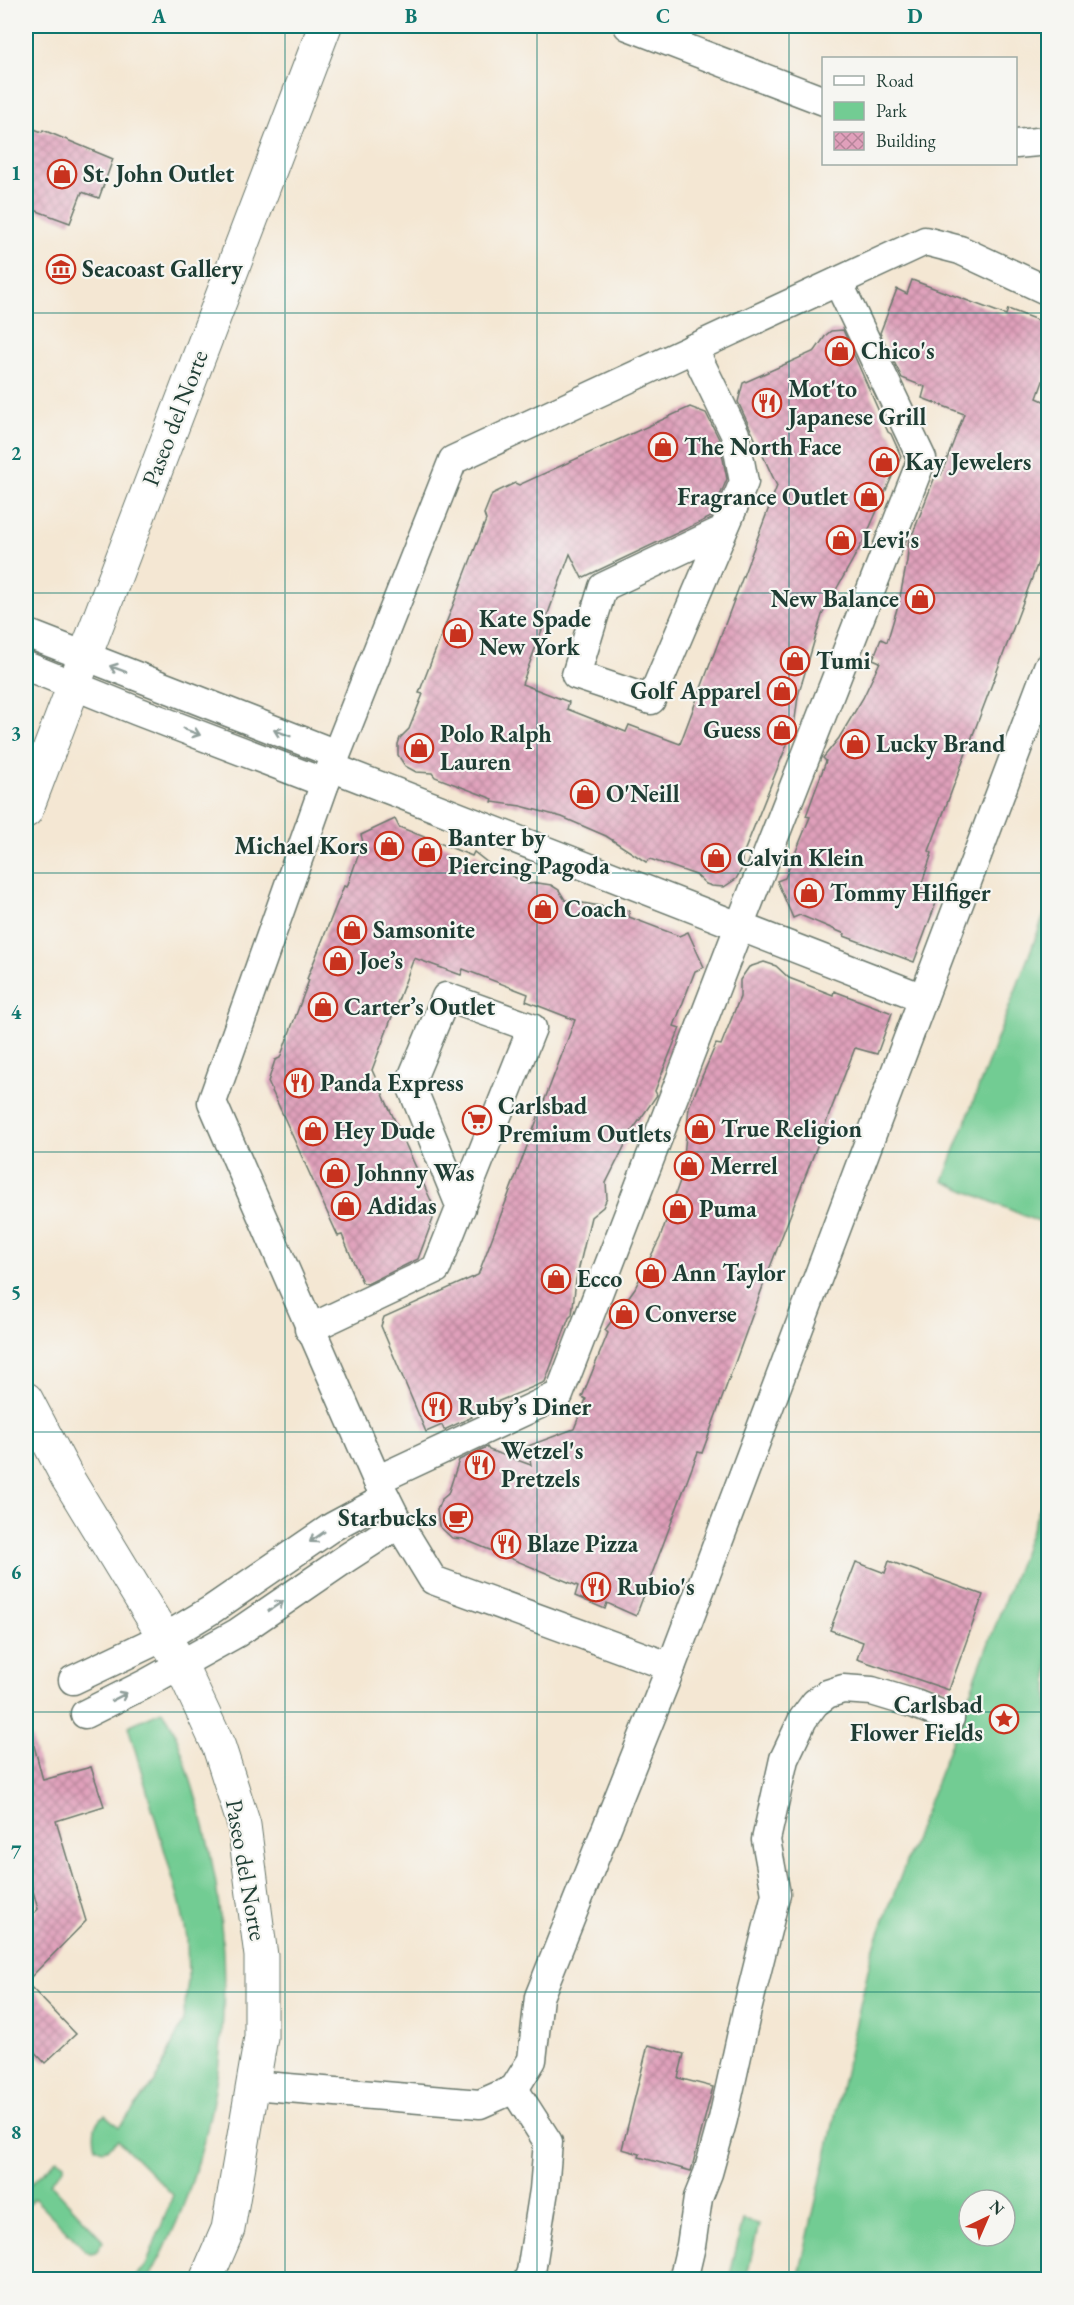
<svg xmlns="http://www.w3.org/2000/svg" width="1074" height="2305" viewBox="0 0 1074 2305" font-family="'EB Garamond',serif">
  <defs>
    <pattern id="building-cross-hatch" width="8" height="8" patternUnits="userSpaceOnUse" patternTransform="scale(1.5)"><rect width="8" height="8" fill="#e0a0bb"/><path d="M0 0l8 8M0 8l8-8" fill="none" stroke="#b58499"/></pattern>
  </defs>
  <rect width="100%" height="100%" fill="#f6f6f2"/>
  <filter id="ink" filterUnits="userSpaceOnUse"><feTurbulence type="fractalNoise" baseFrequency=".0167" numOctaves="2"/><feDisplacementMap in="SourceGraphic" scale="12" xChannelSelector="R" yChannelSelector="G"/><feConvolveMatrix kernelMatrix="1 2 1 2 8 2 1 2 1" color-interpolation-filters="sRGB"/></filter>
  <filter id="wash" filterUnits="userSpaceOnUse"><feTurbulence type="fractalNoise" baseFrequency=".008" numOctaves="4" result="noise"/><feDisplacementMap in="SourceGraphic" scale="24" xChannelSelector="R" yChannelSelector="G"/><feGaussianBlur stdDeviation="1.35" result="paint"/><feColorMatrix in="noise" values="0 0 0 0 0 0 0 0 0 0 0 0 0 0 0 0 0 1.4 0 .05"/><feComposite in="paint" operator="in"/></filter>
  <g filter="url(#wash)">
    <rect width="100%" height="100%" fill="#f4e7d3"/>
    <!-- green -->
    <g fill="#72cc93" stroke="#488464" stroke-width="1.5" fill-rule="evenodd">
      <path d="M1048,905V1226L943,1181Z"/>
      <path d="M1048,1486V2279L798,2280L872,1952ZM969,2200H1005V2236H969Z"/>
      <path d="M161,1711C174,1719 186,1766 191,1781C245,1946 233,2127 149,2279H133L146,2266L173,2195L118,2140C110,2146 105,2154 96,2147C93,2136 93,2121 105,2115L119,2127L155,2082L183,2021L188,1981L187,1938L180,1903L128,1726Z"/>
      <path d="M57,2159L64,2164V2168L50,2183L100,2237L103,2242L96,2252L90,2253L85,2250L34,2198L26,2207V2188Z"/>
      <path d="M743,2220L759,2224L746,2279H729Z"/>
    </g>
    <g id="blocks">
      <!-- building -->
      <g fill="url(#building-cross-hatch)">
        <path d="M26,126L42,132L43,130L113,159L99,198L82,192L70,223L26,207Z"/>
        <path d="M912,280L1006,315L1008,309L1048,324V367L1037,398L1048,403V536L929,851L932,853L920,889L939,895L914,962L844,936L845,934L800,915L793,918L777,881L785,878L810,817L806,816L826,761L823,758L839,738L863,698L880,662L873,659L881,639L887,642L899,602L907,561L909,538L911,533H913L936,474L941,475L964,414L922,398L925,387L902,378L880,333L897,289L907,294Z"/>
        <path d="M843,330L888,432L891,434L901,456L866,536L822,615L798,696L794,727L742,857V868L736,879L724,887L712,886L706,884L696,875L650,859L646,862L606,836L562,817L521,806L492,802L493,799L435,777L432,773L416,772L405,766L398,755V744L400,738L409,729L423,694L419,693L486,520L484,514L492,494L515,483L519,485L690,407L706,413L719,439L727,479L711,517L582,578L570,554L522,684L569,702L567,709L626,732L629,725L680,744L777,486L738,402L743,383L815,351L826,335L831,331Z"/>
        <path d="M395,819L399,827L472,856L474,852L492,866L528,884L538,883L551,885L559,890L565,900L629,911V917L679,936L688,932L704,967L695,971L674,1026L680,1028L655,1091L657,1095L632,1131L606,1183L607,1198L603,1207L591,1217L576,1280L572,1315L569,1318L545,1382L470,1413L472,1417L444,1430L442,1425L426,1432L381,1326L384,1317L478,1275L575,1020L526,1001L528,994L463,969L461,975L414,958L372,1070L433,1205L427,1207L433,1219L418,1259L367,1284L362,1282L342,1235L338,1236L268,1082L275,1060L280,1058L309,980L307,979L344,886L347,887L363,842L361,835Z"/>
        <path d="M764,962L776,966L789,978L833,995L834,991L892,1013L877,1054L855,1048L767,1275L702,1453L698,1452L636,1616L607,1603L605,1609L575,1596L578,1586L463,1539L452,1538L439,1526L437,1510L441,1500L448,1494L459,1460L487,1447L489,1450L531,1465L528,1446L574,1429L586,1399L582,1397L608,1333L605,1330L635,1288L660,1238L682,1175L689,1107L716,1044L721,1045L740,997V980L749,967Z"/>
        <path d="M889,1561L983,1595L949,1690L857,1659L863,1642L830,1630L856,1562L885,1573Z"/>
        <path d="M32,1738L43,1780L91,1767L104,1806L56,1821L86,1921L26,1982L76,2034L45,2063L26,2043V1922L38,1909L26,1866V1739Z"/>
        <path d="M648,2045L684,2054L678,2078L713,2087L691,2171L639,2157L640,2154L622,2149Z"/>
      </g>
    </g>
  </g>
  <g filter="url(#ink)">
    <use href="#blocks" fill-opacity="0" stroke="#6a786c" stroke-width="1.5"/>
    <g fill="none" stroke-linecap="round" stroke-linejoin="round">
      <!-- minor casing -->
      <g stroke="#6a786c" stroke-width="31">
        <g id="minor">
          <path d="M628,26L824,101"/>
          <path d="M1016,144L1048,141"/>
          <path d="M693,348L735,434L744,482L651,700L576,675L603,587L723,530"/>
          <path d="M26,633L336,754"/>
          <path d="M26,666L137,711L325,783"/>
          <path d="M331,767L923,998"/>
          <path d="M309,1329L436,1269L532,1028L446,997L410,1083L461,1208"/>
          <path d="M377,1480L559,1395L739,927L922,459L838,282"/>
          <path d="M671,1667L433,1580L399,1524L377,1480L212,1102L325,783L453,460L925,241L960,250L1048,291"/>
          <path d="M73,1680L176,1631L211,1610L332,1527L386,1498"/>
          <path d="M85,1714L147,1683L237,1633L348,1557L399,1524"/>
          <path d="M252,2085L480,2104L514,2089L532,2060L539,1997L671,1667L1048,667"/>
          <path d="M514,2089L548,2142L544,2190L531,2272L528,2280"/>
          <path d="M683,2280L691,2246L698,2198L708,2173L723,2119L747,2010L776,1894L766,1840L784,1759L803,1719L815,1703L827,1694L843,1689L872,1691L915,1704L950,1718"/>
        </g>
      </g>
      <!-- major casing -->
      <g stroke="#6a786c" stroke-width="35">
        <g id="major">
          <path d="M26,811L325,26"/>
          <path d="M26,1399L68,1479L180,1663L219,1747L244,1825L261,1956V2037L228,2229L206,2280"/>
        </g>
      </g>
      <!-- minor -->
      <use href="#minor" stroke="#fff" stroke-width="28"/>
      <!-- major -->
      <use href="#major" stroke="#fff" stroke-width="33"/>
    </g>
    <!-- one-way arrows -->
    <defs><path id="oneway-shaft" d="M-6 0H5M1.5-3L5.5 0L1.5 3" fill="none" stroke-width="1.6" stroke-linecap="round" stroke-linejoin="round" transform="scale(1.5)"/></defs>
    <g stroke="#8f9e9a">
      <use href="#oneway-shaft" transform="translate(118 669) rotate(-159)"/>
      <use href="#oneway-shaft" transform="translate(192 732) rotate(21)"/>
      <use href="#oneway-shaft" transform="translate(282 733) rotate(-159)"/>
      <use href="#oneway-shaft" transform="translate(317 1537) rotate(145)"/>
      <use href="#oneway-shaft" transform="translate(276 1606) rotate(-34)"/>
      <use href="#oneway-shaft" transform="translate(119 1697) rotate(-27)"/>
    </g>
  </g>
  <!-- grid -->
  <path fill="none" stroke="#0f766e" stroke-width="1.5" stroke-opacity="0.55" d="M285,26V2280M537,26V2280M789,26V2280M26,313H1048M26,593H1048M26,873H1048M26,1152H1048M26,1432H1048M26,1712H1048M26,1992H1048"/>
  <!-- icons -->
  <defs>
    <g id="shop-ring" transform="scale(1.5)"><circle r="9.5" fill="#f6f6f2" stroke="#c8321e" stroke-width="1.5"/><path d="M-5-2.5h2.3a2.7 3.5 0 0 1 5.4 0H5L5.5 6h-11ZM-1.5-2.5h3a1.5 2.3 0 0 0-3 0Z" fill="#c8321e"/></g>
    <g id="museum-ring" transform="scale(1.5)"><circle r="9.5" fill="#f6f6f2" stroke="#c8321e" stroke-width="1.5"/><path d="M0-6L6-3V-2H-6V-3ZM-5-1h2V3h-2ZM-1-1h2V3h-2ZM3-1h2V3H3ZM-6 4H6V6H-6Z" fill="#c8321e"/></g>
    <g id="restaurant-ring" transform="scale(1.5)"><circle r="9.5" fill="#f6f6f2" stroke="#c8321e" stroke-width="1.5"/><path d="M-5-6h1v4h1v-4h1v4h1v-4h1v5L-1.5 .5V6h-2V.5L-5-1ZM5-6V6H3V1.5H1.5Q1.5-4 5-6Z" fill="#c8321e"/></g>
    <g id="supermarket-ring" transform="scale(1.5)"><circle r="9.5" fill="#f6f6f2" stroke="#c8321e" stroke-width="1.5"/><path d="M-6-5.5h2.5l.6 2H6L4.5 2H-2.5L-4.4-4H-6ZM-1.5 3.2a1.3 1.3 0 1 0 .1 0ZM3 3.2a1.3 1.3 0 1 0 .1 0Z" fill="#c8321e"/></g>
    <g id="cafe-ring" transform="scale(1.5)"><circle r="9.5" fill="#f6f6f2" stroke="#c8321e" stroke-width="1.5"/><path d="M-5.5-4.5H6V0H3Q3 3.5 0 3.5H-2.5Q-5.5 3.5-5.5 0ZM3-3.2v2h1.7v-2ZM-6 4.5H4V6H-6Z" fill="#c8321e"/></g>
    <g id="sight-ring" transform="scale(1.5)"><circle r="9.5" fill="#f6f6f2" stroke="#c8321e" stroke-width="1.5"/><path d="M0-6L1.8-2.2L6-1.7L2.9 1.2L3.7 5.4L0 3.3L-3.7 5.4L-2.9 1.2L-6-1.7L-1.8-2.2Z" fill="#c8321e"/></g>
  </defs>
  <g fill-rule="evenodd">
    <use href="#shop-ring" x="62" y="174"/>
    <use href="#museum-ring" x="61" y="269"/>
    <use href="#shop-ring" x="840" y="351"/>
    <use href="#restaurant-ring" x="767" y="403"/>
    <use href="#shop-ring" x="663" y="447"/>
    <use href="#shop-ring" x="884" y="462"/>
    <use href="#shop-ring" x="869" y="497"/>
    <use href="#shop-ring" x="841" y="540"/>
    <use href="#shop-ring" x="920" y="599"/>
    <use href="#shop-ring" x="458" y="633"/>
    <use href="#shop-ring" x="795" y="661"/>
    <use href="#shop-ring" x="782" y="691"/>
    <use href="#shop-ring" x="782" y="730"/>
    <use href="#shop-ring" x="855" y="744"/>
    <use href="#shop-ring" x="419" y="748"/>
    <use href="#shop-ring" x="585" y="794"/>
    <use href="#shop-ring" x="389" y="846"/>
    <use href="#shop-ring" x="427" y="852"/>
    <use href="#shop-ring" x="716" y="858"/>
    <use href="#shop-ring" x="809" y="893"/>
    <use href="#shop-ring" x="543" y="909"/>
    <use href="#shop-ring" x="352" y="930"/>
    <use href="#shop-ring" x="338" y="961"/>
    <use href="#shop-ring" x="323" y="1007"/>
    <use href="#restaurant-ring" x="299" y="1083"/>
    <use href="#supermarket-ring" x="477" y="1120"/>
    <use href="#shop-ring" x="700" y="1129"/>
    <use href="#shop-ring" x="313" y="1131"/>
    <use href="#shop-ring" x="689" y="1166"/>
    <use href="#shop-ring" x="335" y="1173"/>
    <use href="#shop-ring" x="346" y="1206"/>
    <use href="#shop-ring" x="678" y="1209"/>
    <use href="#shop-ring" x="651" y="1273"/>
    <use href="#shop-ring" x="556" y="1279"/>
    <use href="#shop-ring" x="624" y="1314"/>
    <use href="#restaurant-ring" x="437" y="1407"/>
    <use href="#restaurant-ring" x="480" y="1465"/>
    <use href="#cafe-ring" x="458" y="1518"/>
    <use href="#restaurant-ring" x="506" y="1544"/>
    <use href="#restaurant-ring" x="596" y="1587"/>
    <use href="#sight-ring" x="1004" y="1719"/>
  </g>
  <g text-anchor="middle" stroke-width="4.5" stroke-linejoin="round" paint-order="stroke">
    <!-- poi labels -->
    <g font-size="24" font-weight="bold" fill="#1f3d34" stroke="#f6f6f2" text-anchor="start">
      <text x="83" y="182">St. John Outlet</text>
      <text x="82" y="277">Seacoast Gallery</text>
      <text x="861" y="359">Chico's</text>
      <text x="788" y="397">Mot'to<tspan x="788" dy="28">Japanese Grill</tspan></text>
      <text x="684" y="455">The North Face</text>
      <text x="905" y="470">Kay Jewelers</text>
      <text x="848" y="505" text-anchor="end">Fragrance Outlet</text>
      <text x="862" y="548">Levi's</text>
      <text x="899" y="607" text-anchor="end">New Balance</text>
      <text x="479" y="627">Kate Spade<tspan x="479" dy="28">New York</tspan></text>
      <text x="816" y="669">Tumi</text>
      <text x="761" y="699" text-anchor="end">Golf Apparel</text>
      <text x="761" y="738" text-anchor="end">Guess</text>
      <text x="440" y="742">Polo Ralph<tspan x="440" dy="28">Lauren</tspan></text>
      <text x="876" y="752">Lucky Brand</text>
      <text x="606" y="802">O'Neill</text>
      <text x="448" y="846">Banter by<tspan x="448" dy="28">Piercing Pagoda</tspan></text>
      <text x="368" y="854" text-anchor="end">Michael Kors</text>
      <text x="737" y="866">Calvin Klein</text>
      <text x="830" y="901">Tommy Hilfiger</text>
      <text x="564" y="917">Coach</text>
      <text x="373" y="938">Samsonite</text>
      <text x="359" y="969">Joe’s</text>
      <text x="344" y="1015">Carter’s Outlet</text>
      <text x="320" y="1091">Panda Express</text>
      <text x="498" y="1114">Carlsbad<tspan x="498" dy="28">Premium Outlets</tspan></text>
      <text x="721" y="1137">True Religion</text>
      <text x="334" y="1139">Hey Dude</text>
      <text x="710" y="1174">Merrel</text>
      <text x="356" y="1181">Johnny Was</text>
      <text x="367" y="1214">Adidas</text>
      <text x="699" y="1217">Puma</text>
      <text x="672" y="1281">Ann Taylor</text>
      <text x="577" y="1287">Ecco</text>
      <text x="645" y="1322">Converse</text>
      <text x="458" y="1415">Ruby’s Diner</text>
      <text x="501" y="1459">Wetzel's<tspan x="501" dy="28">Pretzels</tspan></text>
      <text x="437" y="1526" text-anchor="end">Starbucks</text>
      <text x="527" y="1552">Blaze Pizza</text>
      <text x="617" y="1595">Rubio's</text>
      <text x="983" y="1713" text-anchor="end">Carlsbad<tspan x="983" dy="28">Flower Fields</tspan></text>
    </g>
    <!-- street labels -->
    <g font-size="24" fill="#1f3d34" stroke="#f6f6f2">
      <text transform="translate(175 418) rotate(-69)" y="8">Paseo del Norte</text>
      <text transform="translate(246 1870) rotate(80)" y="8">Paseo del Norte</text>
    </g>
  </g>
  <!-- margin -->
  <rect width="1074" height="2305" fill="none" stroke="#f6f6f2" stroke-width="66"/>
  <!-- legend -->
  <rect x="822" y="57" width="195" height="108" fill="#f6f6f2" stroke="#a0aca6" stroke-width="1.5"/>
  <rect x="834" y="76" width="30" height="9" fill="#ffffff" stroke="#a0aca6" stroke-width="1.5"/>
  <text x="876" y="87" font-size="18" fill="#1f3d34">Road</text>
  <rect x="834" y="102" width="30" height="18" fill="#72cc93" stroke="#a0aca6" stroke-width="1.5"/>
  <text x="876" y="117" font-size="18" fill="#1f3d34">Park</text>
  <rect x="834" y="132" width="30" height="18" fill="url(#building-cross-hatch)" stroke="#a0aca6" stroke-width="1.5"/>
  <text x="876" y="147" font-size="18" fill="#1f3d34">Building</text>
  <!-- north arrow -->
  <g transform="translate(987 2218) rotate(44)"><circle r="28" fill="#f6f6f2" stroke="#a0aca6" stroke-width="1.5"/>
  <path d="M0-4.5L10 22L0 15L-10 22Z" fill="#c8321e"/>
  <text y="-9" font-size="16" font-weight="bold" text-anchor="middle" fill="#1f3d34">N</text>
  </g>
  <rect x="33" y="33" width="1008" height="2239" fill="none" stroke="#0f766e" stroke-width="2"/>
  <g font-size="20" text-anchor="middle" font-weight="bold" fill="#0f766e">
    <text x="159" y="23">A</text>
    <text x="411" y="23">B</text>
    <text x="663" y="23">C</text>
    <text x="915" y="23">D</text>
    <text x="16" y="180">1</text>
    <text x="16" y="460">2</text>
    <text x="16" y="740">3</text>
    <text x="16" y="1019">4</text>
    <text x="16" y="1299">5</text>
    <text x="16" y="1579">6</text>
    <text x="16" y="1859">7</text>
    <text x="16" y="2139">8</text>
  </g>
</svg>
